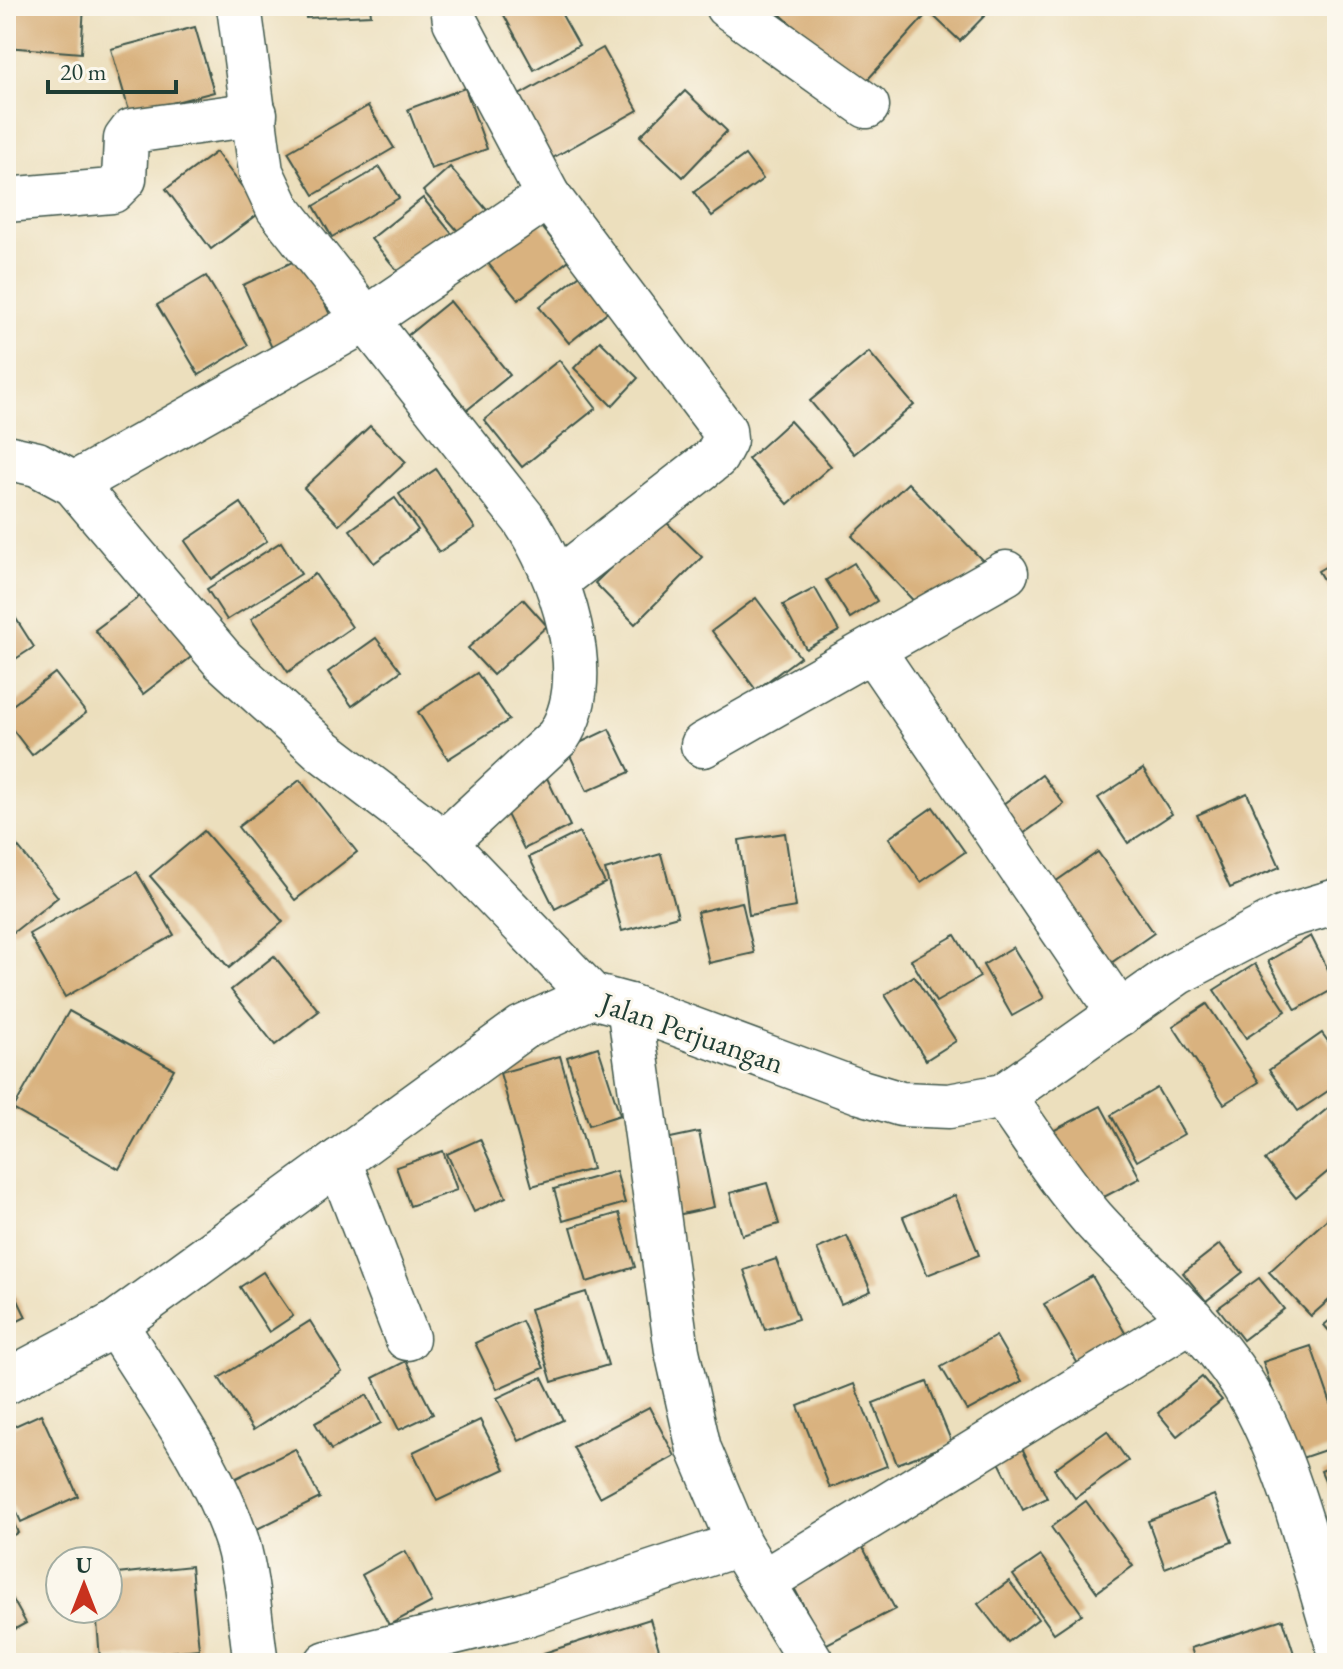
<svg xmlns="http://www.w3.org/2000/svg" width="1343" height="1669" viewBox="0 0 1343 1669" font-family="'EB Garamond',serif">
  <rect width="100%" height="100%" fill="#fbf7ec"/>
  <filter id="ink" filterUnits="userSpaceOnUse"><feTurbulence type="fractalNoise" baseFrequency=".0125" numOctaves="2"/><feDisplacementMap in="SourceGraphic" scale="16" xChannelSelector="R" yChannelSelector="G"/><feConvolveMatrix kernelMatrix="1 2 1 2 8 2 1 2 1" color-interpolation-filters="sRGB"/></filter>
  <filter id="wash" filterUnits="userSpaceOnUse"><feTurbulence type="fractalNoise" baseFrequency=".006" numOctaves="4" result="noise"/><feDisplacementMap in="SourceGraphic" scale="32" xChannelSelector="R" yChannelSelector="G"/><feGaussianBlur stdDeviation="1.8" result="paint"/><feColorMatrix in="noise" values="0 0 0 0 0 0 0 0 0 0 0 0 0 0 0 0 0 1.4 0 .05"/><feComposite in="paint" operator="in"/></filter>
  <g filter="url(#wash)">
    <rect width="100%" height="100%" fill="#ecdfbd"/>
    <g id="blocks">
      <!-- building -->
      <g fill="#d9b27f">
        <path d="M6,6H84L81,53L6,47Z"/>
        <path d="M305,6H370L371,15L306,18Z"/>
        <path d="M499,6H557L579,45L534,70Z"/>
        <path d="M771,6H913L924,17L861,87Z"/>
        <path d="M923,6H994L960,41Z"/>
        <path d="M195,27L214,92L130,114L111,49Z"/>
        <path d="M603,48L638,110L549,160L514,98Z"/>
        <path d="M465,88L487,149L431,169L408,109Z"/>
        <path d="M685,91L727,131L683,177L640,136Z"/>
        <path d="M368,106L394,148L314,195L288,152Z"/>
        <path d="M216,152L261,212L211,249L166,189Z"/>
        <path d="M745,155L763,179L712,216L694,192Z"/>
        <path d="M380,167L399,198L332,237L314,206Z"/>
        <path d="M450,167L498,223L471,246L423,191Z"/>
        <path d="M423,198L457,240L406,281L371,239Z"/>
        <path d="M538,222L569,260L518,300L487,262Z"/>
        <path d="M303,257L332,319L272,348L243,285Z"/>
        <path d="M588,269L617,304L569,343L539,307Z"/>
        <path d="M206,276L248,345L199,375L157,305Z"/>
        <path d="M450,301L510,375L467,410L407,336Z"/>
        <path d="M600,341L638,378L612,406L574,368Z"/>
        <path d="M869,352L914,405L854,454L810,401Z"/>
        <path d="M559,360L596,408L522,467L484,420Z"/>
        <path d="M790,421L831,466L788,504L748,459Z"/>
        <path d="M370,426L406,462L339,525L304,488Z"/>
        <path d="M436,469L475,528L439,552L399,494Z"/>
        <path d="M908,483L983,561L927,615L852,536Z"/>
        <path d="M395,498L418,530L374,563L350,530Z"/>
        <path d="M241,503L267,541L211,579L185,541Z"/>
        <path d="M662,518L702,557L635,624L595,583Z"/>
        <path d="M281,542L301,574L227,620L207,589Z"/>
        <path d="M1337,560V603L1318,571Z"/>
        <path d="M854,563L877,601L850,618L826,580Z"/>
        <path d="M315,574L352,627L288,672L251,619Z"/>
        <path d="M151,588L199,651L143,694L95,630Z"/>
        <path d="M815,588L839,631L806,649L783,605Z"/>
        <path d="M756,598L800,657L756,690L712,631Z"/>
        <path d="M523,599L547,626L493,675L468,648Z"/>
        <path d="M6,603L34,647L6,665Z"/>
        <path d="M376,638L401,671L352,706L328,672Z"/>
        <path d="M55,673L86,713L32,755L6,721V710Z"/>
        <path d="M477,673L509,720L448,759L418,712Z"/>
        <path d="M609,729L630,772L587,791L567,749Z"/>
        <path d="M1143,769L1172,814L1128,843L1098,798Z"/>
        <path d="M1042,775L1064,804L1012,842L991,813Z"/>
        <path d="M547,778L570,826L524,849L500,800Z"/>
        <path d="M300,780L357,852L295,900L238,827Z"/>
        <path d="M1247,793L1280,867L1230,888L1197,815Z"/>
        <path d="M933,807L965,852L921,882L889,838Z"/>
        <path d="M204,831L283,922L229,968L150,876Z"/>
        <path d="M6,832L58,897L14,932L6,923Z"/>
        <path d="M579,832L605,883L555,909L529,857Z"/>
        <path d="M785,833L796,907L749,915L739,840Z"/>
        <path d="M1098,852L1154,933L1098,972L1042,891Z"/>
        <path d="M661,854L678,916L622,931L605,870Z"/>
        <path d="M137,872L174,935L65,997L29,934Z"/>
        <path d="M742,902L754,953L709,963L697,912Z"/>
        <path d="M955,935L980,977L936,1002L911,960Z"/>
        <path d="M1311,936L1337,987L1296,1010L1268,961Z"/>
        <path d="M1013,947L1044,998L1012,1016L983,965Z"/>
        <path d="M274,956L319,1011L275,1045L231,990Z"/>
        <path d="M1255,964L1286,1011L1246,1038L1214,990Z"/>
        <path d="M914,976L956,1041L926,1060L885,995Z"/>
        <path d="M1207,1004L1259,1082L1224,1104L1173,1026Z"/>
        <path d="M69,1011L174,1069L119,1169L13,1109Z"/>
        <path d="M1322,1033L1337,1054V1085L1298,1111L1269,1070Z"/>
        <path d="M598,1047L620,1115L589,1125L567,1057Z"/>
        <path d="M560,1056L592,1169L532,1186L500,1073Z"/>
        <path d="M1157,1088L1184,1134L1137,1161L1111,1115Z"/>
        <path d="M1333,1104L1337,1109V1164L1296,1198L1265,1160Z"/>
        <path d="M1101,1106L1140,1178L1087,1206L1047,1134Z"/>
        <path d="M699,1132L714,1207L677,1215L661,1140Z"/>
        <path d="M480,1139L506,1197L474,1212L447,1154Z"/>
        <path d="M443,1151L457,1190L410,1206L396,1167Z"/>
        <path d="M616,1171L625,1203L563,1221L554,1189Z"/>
        <path d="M767,1183L779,1224L742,1235L730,1193Z"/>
        <path d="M955,1195L979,1255L927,1275L903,1217Z"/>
        <path d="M1337,1210V1293L1311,1316L1269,1272Z"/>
        <path d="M619,1213L635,1267L587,1282L571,1227Z"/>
        <path d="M847,1236L871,1291L841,1304L817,1249Z"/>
        <path d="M1220,1244L1243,1272L1206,1301L1183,1273Z"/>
        <path d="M776,1259L798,1319L765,1330L744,1270Z"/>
        <path d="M263,1272L293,1316L269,1332L240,1287Z"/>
        <path d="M6,1275L26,1317L6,1327Z"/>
        <path d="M1092,1276L1128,1338L1079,1366L1044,1304Z"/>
        <path d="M1259,1278L1284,1309L1243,1340L1218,1308Z"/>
        <path d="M586,1292L608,1365L552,1382L530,1309Z"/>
        <path d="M1337,1314V1340L1324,1325Z"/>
        <path d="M310,1321L342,1372L253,1430L219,1378Z"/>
        <path d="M522,1321L544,1368L497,1389L475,1343Z"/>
        <path d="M996,1336L1022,1381L967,1411L941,1367Z"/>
        <path d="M1311,1346L1337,1421V1446L1296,1460L1263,1362Z"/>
        <path d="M406,1361L433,1414L399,1430L373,1378Z"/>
        <path d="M542,1377L563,1420L519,1441L497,1398Z"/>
        <path d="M1202,1377L1222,1400L1177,1436L1158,1413Z"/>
        <path d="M927,1382L952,1443L897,1464L873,1403Z"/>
        <path d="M854,1384L887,1466L830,1488L798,1406Z"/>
        <path d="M367,1395L381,1423L331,1450L315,1423Z"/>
        <path d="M649,1407L675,1456L600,1497L573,1447Z"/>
        <path d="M41,1414L78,1496L21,1522L6,1489V1430Z"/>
        <path d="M480,1420L505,1469L437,1501L413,1452Z"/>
        <path d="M1107,1431L1128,1461L1075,1498L1054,1469Z"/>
        <path d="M1019,1442L1047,1498L1023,1510L995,1454Z"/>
        <path d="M295,1449L320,1498L251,1532L226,1483Z"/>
        <path d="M1337,1464V1508L1321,1471Z"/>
        <path d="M1214,1495L1232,1542L1165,1568L1148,1521Z"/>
        <path d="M1086,1501L1133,1566L1097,1592L1051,1527Z"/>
        <path d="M6,1504L18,1533L6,1538Z"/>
        <path d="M857,1536L895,1609L825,1645L786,1573Z"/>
        <path d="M405,1551L432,1602L389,1625L362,1575Z"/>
        <path d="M1041,1556L1082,1614L1054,1633L1013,1575Z"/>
        <path d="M191,1566L199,1649L100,1659L96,1609H108V1575Z"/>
        <path d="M1009,1581L1038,1619L1008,1642L978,1604Z"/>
        <path d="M6,1587L26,1623L6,1634Z"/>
        <path d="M650,1619L663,1663H547L544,1653Z"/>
        <path d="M1283,1619L1297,1663H1196L1191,1648Z"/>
      </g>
    </g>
  </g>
  <g filter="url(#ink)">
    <use href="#blocks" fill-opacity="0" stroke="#3e5549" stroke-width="2"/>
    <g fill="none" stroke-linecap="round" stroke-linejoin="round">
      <!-- minor casing -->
      <g stroke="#3e5549" stroke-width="47">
        <g id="minor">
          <path d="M239,6L261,172L278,208L523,518C560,572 598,677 558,737L444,843"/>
          <path d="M453,6L455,21L548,196L724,430L725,440L716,457L557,581"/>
          <path d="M727,6L867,106"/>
          <path d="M6,200L112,191L124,179L126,139L132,131L255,114"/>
          <path d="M6,457L37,464L74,484L223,660L322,750L444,843L592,996"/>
          <path d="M74,484L367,319L548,196"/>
          <path d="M873,651L1120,1014"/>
          <path d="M703,745L1006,573"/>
          <path d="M629,1006L677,1351L699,1449L739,1544L812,1663"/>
          <path d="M1003,1096C1032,1137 1060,1181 1093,1219C1147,1279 1213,1329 1253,1401C1291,1470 1313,1565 1337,1642"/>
          <path d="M339,1161L407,1338"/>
          <path d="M115,1324C158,1394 212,1464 237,1542C248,1580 250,1624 256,1663"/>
          <path d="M6,1382L115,1324L522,1028L592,996L629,1006L861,1092L901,1104L949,1106L1003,1096L1177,973L1284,917L1337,901"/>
          <path d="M763,1582L1192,1319"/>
          <path d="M327,1663L524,1615L739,1544"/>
        </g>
      </g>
      <!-- minor -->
      <use href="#minor" stroke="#fff" stroke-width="44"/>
    </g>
  </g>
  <g text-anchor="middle" stroke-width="6" stroke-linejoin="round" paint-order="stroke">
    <!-- street labels -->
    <g font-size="30" fill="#1f3d34" stroke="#fbf7ec">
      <text transform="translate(692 1033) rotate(19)" y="10">Jalan Perjuangan</text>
    </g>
  </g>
  <!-- margin -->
  <rect width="1343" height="1669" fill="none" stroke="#fbf7ec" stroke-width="32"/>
  <!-- north arrow -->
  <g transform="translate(84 1585)"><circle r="38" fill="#fbf7ec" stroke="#a3ada2" stroke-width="2"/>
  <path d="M0-6L14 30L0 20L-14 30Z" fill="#c8321e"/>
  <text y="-12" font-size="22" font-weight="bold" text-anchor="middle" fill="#1f3d34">U</text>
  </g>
  <!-- scale -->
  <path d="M48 80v12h128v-12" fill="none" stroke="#1f3d34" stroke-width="4"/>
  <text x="60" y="80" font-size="24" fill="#1f3d34" stroke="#fbf7ec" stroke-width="6" paint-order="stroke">20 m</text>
</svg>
